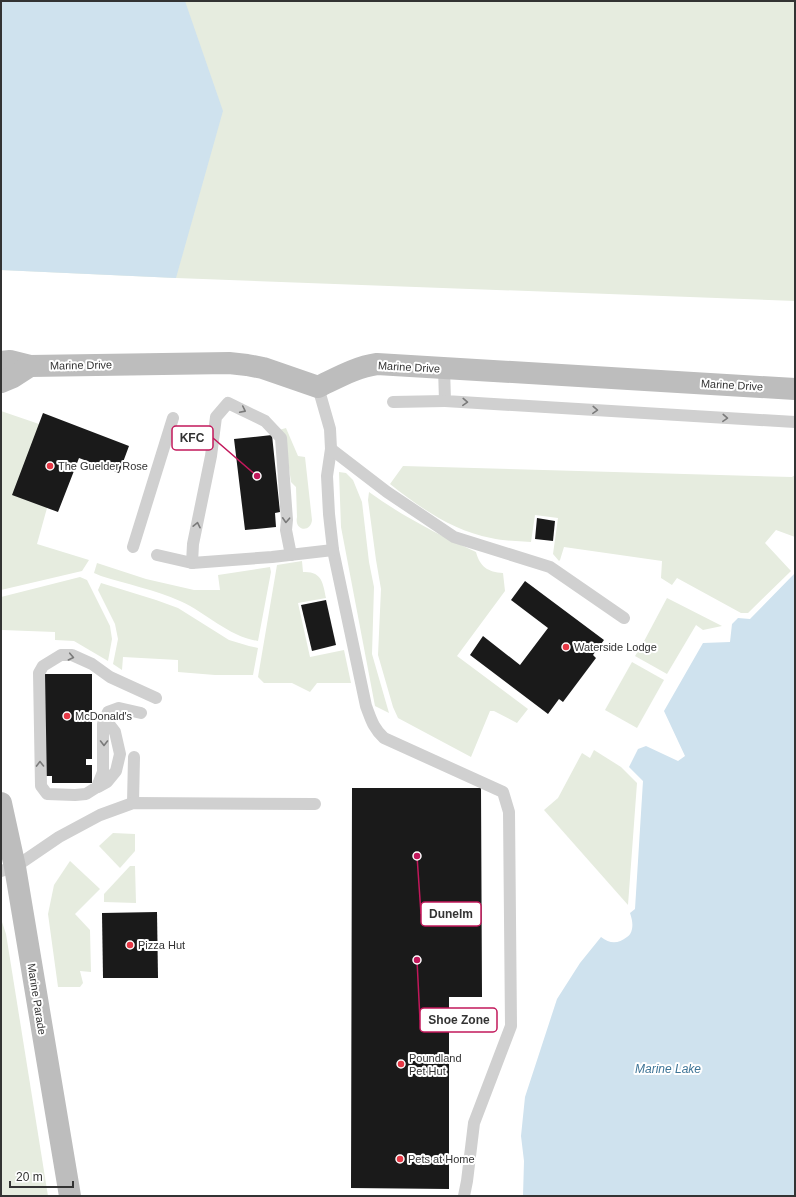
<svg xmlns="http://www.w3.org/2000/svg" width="796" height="1197" viewBox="0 0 796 1197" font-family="Arial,sans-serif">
  <rect width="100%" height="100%" fill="#fff"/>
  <!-- green -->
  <g fill="#e6ecdf">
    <path d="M1,1H795V301L176,278L1,270Z"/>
    <path d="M1,411L39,424L47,508L37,544L89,560L82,571L1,590Z"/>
    <path d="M286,428L298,456L305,457L312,520C311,533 294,531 297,517L296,487L291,482L286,446L279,430Z"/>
    <path d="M403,466L792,477L795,475V537L776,530L765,543L791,571L748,613H741L677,578L672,585L661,578L662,561L564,547L560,560L559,561L553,554L558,518L535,515L531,542C518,541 504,541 491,538C453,531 419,507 390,484Z"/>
    <path d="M339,472L346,473L353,480L362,502L369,562L374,587L372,654L389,713L375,706L341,527Z"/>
    <path d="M369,492C402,516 439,535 476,552C480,567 488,572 503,573L505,591L457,656L528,709L517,723L494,711H490L471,757L398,718L393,707L378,655L381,589L376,560L368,500Z"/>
    <path d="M302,561L303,572C322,571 323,583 326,598L298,603L310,657L344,650L351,683H317L310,692L292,683H264L258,677L277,565Z"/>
    <path d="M97,563L146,579L194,590H220L218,575L270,567L271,572L258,641C229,637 207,613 180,601C155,590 127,584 101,576L94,573Z"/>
    <path d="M80,577L87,580L110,626L112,639L108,661L74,641L55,640V632L2,630L1,597Z"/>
    <path d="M101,583L156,600L178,608L229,640L249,646L258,648L253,675H215L178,672V660L123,657L122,670L113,664L118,639L115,624L98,590Z"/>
    <path d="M667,598L722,626L703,630L696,625L667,674L635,656L642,645Z"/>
    <path d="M632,662L664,680L637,728L605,710Z"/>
    <path d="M594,750L621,767L637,783L628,905L544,810L558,798L582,753L590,758Z"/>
    <path d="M113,833L135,834V851L120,868L99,846Z"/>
    <path d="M70,861L100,889L75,914L90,930L91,972L80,971L83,983L80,987H58L48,914L54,885Z"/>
    <path d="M130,866H135L136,903L104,902V894Z"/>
    <path d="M1,919L6,934L48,1196H1Z"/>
  </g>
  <!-- water -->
  <g fill="#cfe2ee">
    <path d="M1,1H185L223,111L176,278L1,270Z"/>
    <path d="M795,573V1196H523L524,1161L521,1136L525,1097L557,999L580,963L601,937C610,944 618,944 627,937C630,935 631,933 632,929C633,924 632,919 630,913L635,909L643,781L629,767L638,749L646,746L678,761L685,756L664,711L703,643L730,642L732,624L738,618L750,619Z"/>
  </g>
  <!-- building -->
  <g fill="#1a1a1a">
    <path d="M43,413L129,446L119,473L79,458L58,512L12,495Z"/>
    <path d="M272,435L280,512L275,513L276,527L245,530L234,439Z"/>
    <path d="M537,518L555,521L553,541L535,539Z"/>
    <path d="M525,581L604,640L593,655L596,658L563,702L559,699L548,714L470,655L483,636L520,665L548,628L511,600Z"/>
    <path d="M326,600L336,645L312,651L301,605Z"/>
    <path d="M42,674H92V759H86V765H92V783H52V776H42Z"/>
    <path d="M352,788H481L482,997H449V1189L351,1188Z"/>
    <path d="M157,912L158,978H103L102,913Z"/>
  </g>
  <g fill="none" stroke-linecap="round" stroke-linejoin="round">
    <!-- lane -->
    <g stroke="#d0d0d0" stroke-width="12">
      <path d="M444,368L445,401L795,422"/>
      <path d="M318,387L330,429L331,449L327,476L329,514L333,550L366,706C371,719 373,728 384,738L503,792L509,812L511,1026L474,1123L467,1181L464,1196"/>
      <path d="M393,402L445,401"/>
      <path d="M331,449L387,492L454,537L550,567L624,618"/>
      <path d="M133,547L173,418"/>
      <path d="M157,555L192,563L272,557L333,550"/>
      <path d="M192,563L193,544L211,456L216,417L228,403L265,421L281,438L287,520L286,530L291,555"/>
      <path d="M141,713L119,708L108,712L103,724V772L97,787L86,794L75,795L47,794L41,786L39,673L43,666L61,655H72L92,664L110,677L156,698"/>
      <path d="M98,787L107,782L116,771L120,754L115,732L105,719"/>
      <path d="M133,803L134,757"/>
      <path d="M1,871L15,867L59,837L100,815L133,803L315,804"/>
    </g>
    <!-- secondary -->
    <g stroke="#bdbdbd" stroke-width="22">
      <path d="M1,362L10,361L30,366L229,363L247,365L263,368L318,387C337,378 356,367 377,364L795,389"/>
      <path d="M1,382L13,377L30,366"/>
      <path d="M1,803L15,867L70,1196"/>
    </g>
  </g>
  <!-- one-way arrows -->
  <defs><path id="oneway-chevron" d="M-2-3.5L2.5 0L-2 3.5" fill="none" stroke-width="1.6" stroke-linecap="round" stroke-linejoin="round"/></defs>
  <g stroke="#7a7a7a">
    <use href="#oneway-chevron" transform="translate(465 402) rotate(3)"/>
    <use href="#oneway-chevron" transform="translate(243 410) rotate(26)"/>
    <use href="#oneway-chevron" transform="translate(595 410) rotate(3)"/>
    <use href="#oneway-chevron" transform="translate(725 418) rotate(3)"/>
    <use href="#oneway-chevron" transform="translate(286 520) rotate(93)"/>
    <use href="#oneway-chevron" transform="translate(197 525) rotate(-78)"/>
    <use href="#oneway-chevron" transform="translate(71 657) rotate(12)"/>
    <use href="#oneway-chevron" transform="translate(104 743) rotate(90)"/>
    <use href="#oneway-chevron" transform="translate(40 764) rotate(-91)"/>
  </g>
  <!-- markers -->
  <g fill="#e63946" stroke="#fff" stroke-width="1.5">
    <circle cx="50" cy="466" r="4"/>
    <circle cx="566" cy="647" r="4"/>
    <circle cx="67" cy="716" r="4"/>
    <circle cx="130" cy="945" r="4"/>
    <circle cx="401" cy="1064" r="4"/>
    <circle cx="400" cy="1159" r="4"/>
  </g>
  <g text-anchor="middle" stroke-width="4" stroke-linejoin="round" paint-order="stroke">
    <!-- street labels -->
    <g font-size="11" fill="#333" stroke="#fff">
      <text transform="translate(81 365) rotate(-1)" y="4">Marine Drive</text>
      <text transform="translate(409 367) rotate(3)" y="4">Marine Drive</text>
      <text transform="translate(732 385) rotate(3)" y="4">Marine Drive</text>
      <text transform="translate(37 999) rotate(81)" y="4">Marine Parade</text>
    </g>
    <!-- poi labels -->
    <g font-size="11" fill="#333" stroke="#fff" text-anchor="start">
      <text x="58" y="470">The Guelder Rose</text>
      <text x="574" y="651">Waterside Lodge</text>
      <text x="75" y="720">McDonald's</text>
      <text x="138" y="949">Pizza Hut</text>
      <text x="409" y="1062">Poundland<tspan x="409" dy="13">Pet Hut</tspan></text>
      <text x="408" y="1163">Pets at Home</text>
    </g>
    <!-- water labels -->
    <g font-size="12" font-style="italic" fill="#3f7597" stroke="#fff">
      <text x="668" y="1073">Marine Lake</text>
    </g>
  </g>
  <!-- callouts -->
  <path fill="none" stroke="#c2185b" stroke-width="1.5" d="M257 476L213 438M417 856L421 914M417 960L420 1020"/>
  <g fill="#c2185b" stroke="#fff" stroke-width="1.5">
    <circle cx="257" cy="476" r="4"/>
    <circle cx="417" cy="856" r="4"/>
    <circle cx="417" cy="960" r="4"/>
  </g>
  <g fill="#fff" stroke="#c2185b" stroke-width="1.5">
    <rect x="172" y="426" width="41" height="24" rx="4"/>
    <rect x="421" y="902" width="60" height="24" rx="4"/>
    <rect x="420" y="1008" width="77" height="24" rx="4"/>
  </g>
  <g font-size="12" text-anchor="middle" font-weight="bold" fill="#333">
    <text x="192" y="442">KFC</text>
    <text x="451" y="918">Dunelm</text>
    <text x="459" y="1024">Shoe Zone</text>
  </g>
  <!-- border -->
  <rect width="796" height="1197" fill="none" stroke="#333333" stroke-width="4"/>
  <!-- scale -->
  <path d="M10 1181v6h63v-6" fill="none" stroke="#333333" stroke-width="2"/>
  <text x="16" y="1181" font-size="12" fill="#333333" stroke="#ffffff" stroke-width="3" paint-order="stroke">20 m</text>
</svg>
